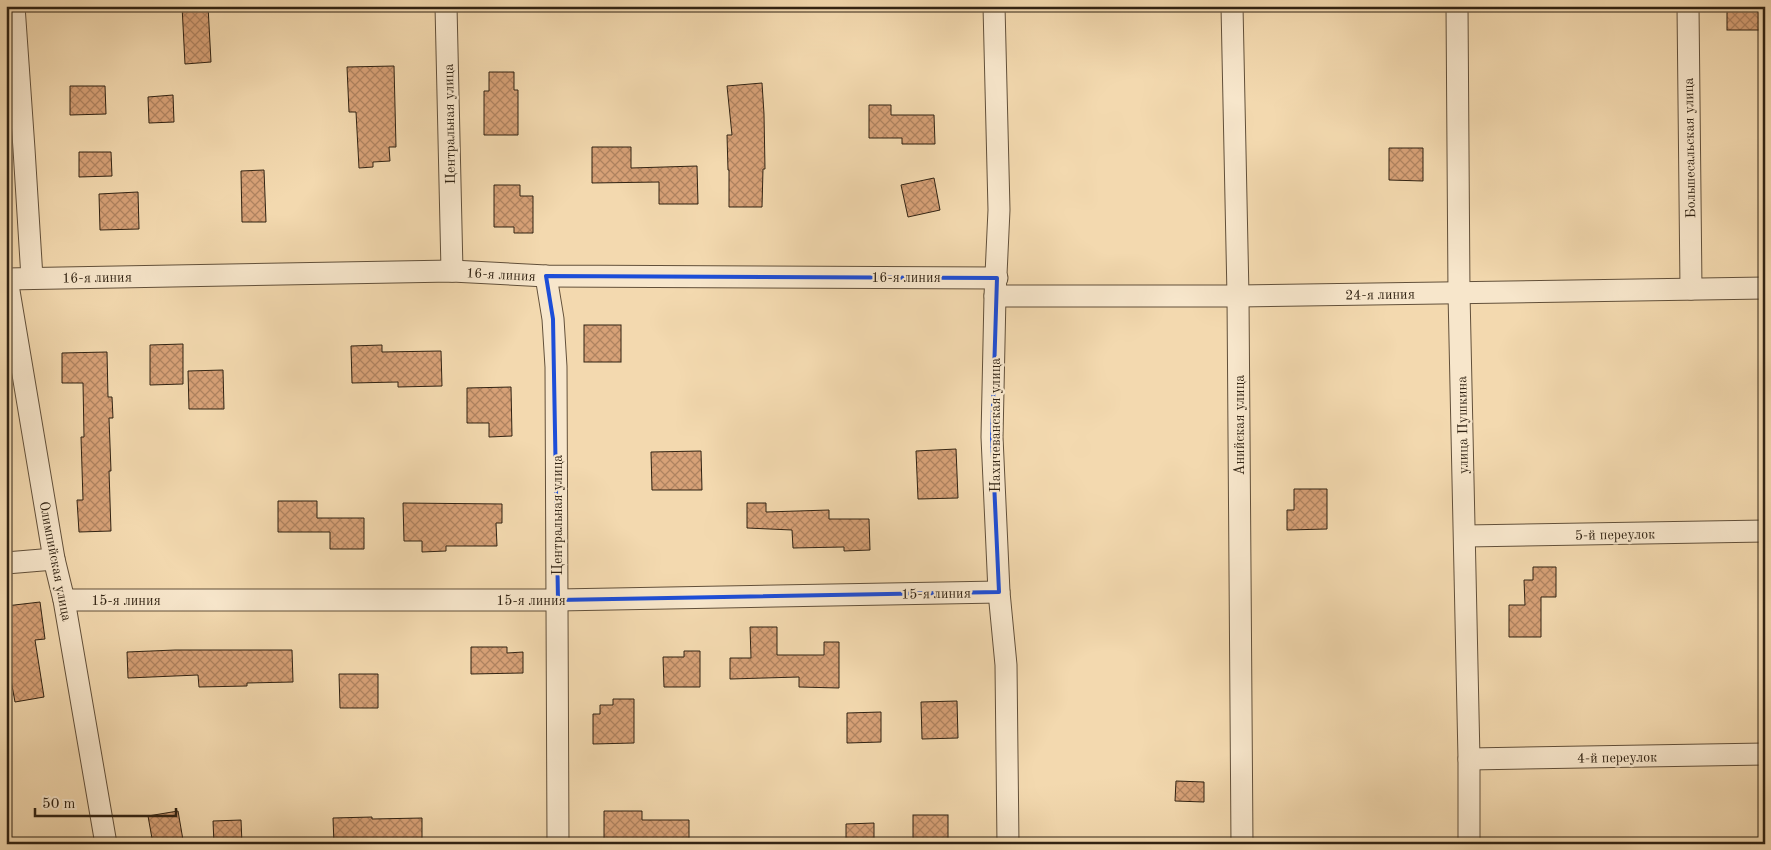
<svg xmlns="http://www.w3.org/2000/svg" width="1771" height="850" viewBox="0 0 1771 850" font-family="'Old Standard TT',serif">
  <defs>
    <pattern id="building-cross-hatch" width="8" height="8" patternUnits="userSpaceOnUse" patternTransform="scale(1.25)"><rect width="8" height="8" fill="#d7a177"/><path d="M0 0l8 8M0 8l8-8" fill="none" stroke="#af8360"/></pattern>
  </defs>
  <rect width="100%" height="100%" fill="#f3d9af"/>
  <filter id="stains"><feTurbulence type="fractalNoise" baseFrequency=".004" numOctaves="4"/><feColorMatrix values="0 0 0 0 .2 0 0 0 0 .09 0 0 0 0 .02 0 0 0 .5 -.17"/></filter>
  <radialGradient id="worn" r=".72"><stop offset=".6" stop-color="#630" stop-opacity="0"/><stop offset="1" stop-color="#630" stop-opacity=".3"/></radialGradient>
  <!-- building -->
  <g fill="url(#building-cross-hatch)" stroke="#312313">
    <path d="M182,6H208L211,62L185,64Z"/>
    <rect x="1727" y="6" width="35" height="24"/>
    <path d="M394,66L396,147H389L390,161L373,162V167L359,168L356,112H349L347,67Z"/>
    <path d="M489,72H514V90H518V135H484V91H489Z"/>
    <path d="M762,83L764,114L765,169H763L762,207H729V170H728L727,135H732L727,86Z"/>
    <path d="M70,86H105L106,114L70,115Z"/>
    <path d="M173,95L174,122L149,123L148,97Z"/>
    <path d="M869,105H891V115H934L935,144H902V138H869Z"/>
    <path d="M592,147H631V168L697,166L698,204H659V182L592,183Z"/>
    <path d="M1389,148H1423V181L1389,180Z"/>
    <path d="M79,152H111L112,176L79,177Z"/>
    <path d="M264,170L266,222H242L241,171Z"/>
    <path d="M934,178L940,210L908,217L901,185Z"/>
    <path d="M494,185H520V196H533V233H514V227H494Z"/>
    <path d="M138,192L139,229L100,230L99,194Z"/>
    <rect x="584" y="325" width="37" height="37"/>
    <path d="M183,344V384L150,385V345Z"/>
    <path d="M382,345V352L441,351L442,386L398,387V382L352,383L351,346Z"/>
    <path d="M107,352L108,397H112L113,418H109L111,471H109L111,531L79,532L77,500H83L81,437H84L83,383H62V353Z"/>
    <path d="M223,370L224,409H189L188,371Z"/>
    <path d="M511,387L512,436L489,437V423H467V388Z"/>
    <path d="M956,449L958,498L918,499L916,451Z"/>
    <path d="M701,451L702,490H652L651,452Z"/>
    <path d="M1294,489H1327V529L1287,530V510H1294Z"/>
    <path d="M278,501H317V518H364V549H330V532H278Z"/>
    <path d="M403,503L502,504V523H496L497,546H446V551L422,552V541H404Z"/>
    <path d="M747,503H766V512L829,510V519H869L870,550L844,551V547L793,548L792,530L747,528Z"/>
    <path d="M1533,567H1556V597H1541V637H1509V605H1525L1524,580H1533Z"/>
    <path d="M40,602L45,639L35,640L44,697L15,702L6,653V606Z"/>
    <path d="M750,627H777V655H824V642H839V688L799,687V677L730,679V658H751Z"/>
    <path d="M471,647H507V653L523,652V673L471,674Z"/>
    <path d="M175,650H292L293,682L247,683V686L199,687L198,675L128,678L127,652Z"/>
    <path d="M684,651H700V687H664L663,657H684Z"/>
    <path d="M339,674H378V708H340Z"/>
    <path d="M613,699H634V743L593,744V714H600V705H613Z"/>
    <path d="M957,701L958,738L922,739L921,702Z"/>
    <path d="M881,712V742L847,743V713Z"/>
    <path d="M1176,781L1204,782V802L1175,801Z"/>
    <path d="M178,811L183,840L153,844L148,816Z"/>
    <path d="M604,811H642V820H689V844H604Z"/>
    <rect x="913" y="815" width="35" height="29"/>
    <path d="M372,817V819L422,818V844H334L333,818Z"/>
    <path d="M241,820L242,844H214L213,821Z"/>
    <path d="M874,823V844H846V824Z"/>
  </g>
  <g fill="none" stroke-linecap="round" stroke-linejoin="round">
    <!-- street casing -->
    <g stroke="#62503a" stroke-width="23">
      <g id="street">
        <path d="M14,6L24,149L32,278"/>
        <path d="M446,6L452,271"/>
        <path d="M994,6L999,210L995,296L992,437L999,592L1006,665L1008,844"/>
        <path d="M1232,6L1238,296L1242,844"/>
        <path d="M1457,6L1459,293L1469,759V844"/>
        <path d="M1688,6L1691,289"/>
        <path d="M546,276L553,319L556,367L558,844"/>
        <path d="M6,279L452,271L546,276L997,278"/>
        <path d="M7,279L54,559L64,600L106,844"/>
        <path d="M995,296H1238L1765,288"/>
        <path d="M1465,536L1765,531"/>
        <path d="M6,563L54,559"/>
        <path d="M64,600H558L999,592"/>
        <path d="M1469,759L1765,754"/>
      </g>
    </g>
    <!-- street -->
    <use href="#street" stroke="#f7e6cb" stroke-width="21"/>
  </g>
  <!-- marked area -->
  <path fill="none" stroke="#1d4ed8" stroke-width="4" stroke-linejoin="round" d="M546,276L997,278L992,437L999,592L558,600L553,319Z"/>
  <g text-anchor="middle" stroke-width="4.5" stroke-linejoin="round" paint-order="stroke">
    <!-- street labels -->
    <g font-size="14" fill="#312313" stroke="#f7e6cb">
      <text transform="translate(449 124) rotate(-91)" y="5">Центральная улица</text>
      <text transform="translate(1689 148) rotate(-91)" y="5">Большесальская улица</text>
      <text transform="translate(501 274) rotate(3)" y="5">16-я линия</text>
      <text transform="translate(97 277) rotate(-1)" y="5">16-я линия</text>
      <text x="906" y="282">16-я линия</text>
      <text transform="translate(1380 294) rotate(-1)" y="5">24-я линия</text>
      <text transform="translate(995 425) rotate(-90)" y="5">Нахичеванская улица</text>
      <text transform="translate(1239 425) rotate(-90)" y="5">Анийская улица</text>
      <text transform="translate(1462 425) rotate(-91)" y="5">улица Пушкина</text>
      <text transform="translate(557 515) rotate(-90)" y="5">Центральная улица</text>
      <text transform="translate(1615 534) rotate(-1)" y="5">5-й переулок</text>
      <text transform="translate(56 561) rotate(79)" y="5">Олимпийская улица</text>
      <text transform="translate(936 593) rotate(-1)" y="5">15-я линия</text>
      <text x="126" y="605">15-я линия</text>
      <text x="531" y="605">15-я линия</text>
      <text transform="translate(1617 757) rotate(-1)" y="5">4-й переулок</text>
    </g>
  </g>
  <!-- margin -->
  <rect width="1771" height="850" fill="none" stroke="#f3d9af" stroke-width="25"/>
  <rect x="8" y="8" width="1756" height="835" fill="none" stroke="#312313" stroke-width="2.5"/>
  <rect x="12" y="12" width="1746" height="825" fill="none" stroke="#312313"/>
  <!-- scale -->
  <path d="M35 808v8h141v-8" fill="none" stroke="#312313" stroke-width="2.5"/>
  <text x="42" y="808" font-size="15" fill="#312313" stroke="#f7e6cb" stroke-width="4" paint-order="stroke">50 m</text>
  <rect width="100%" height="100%" filter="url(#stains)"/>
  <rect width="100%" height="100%" fill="url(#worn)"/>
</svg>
